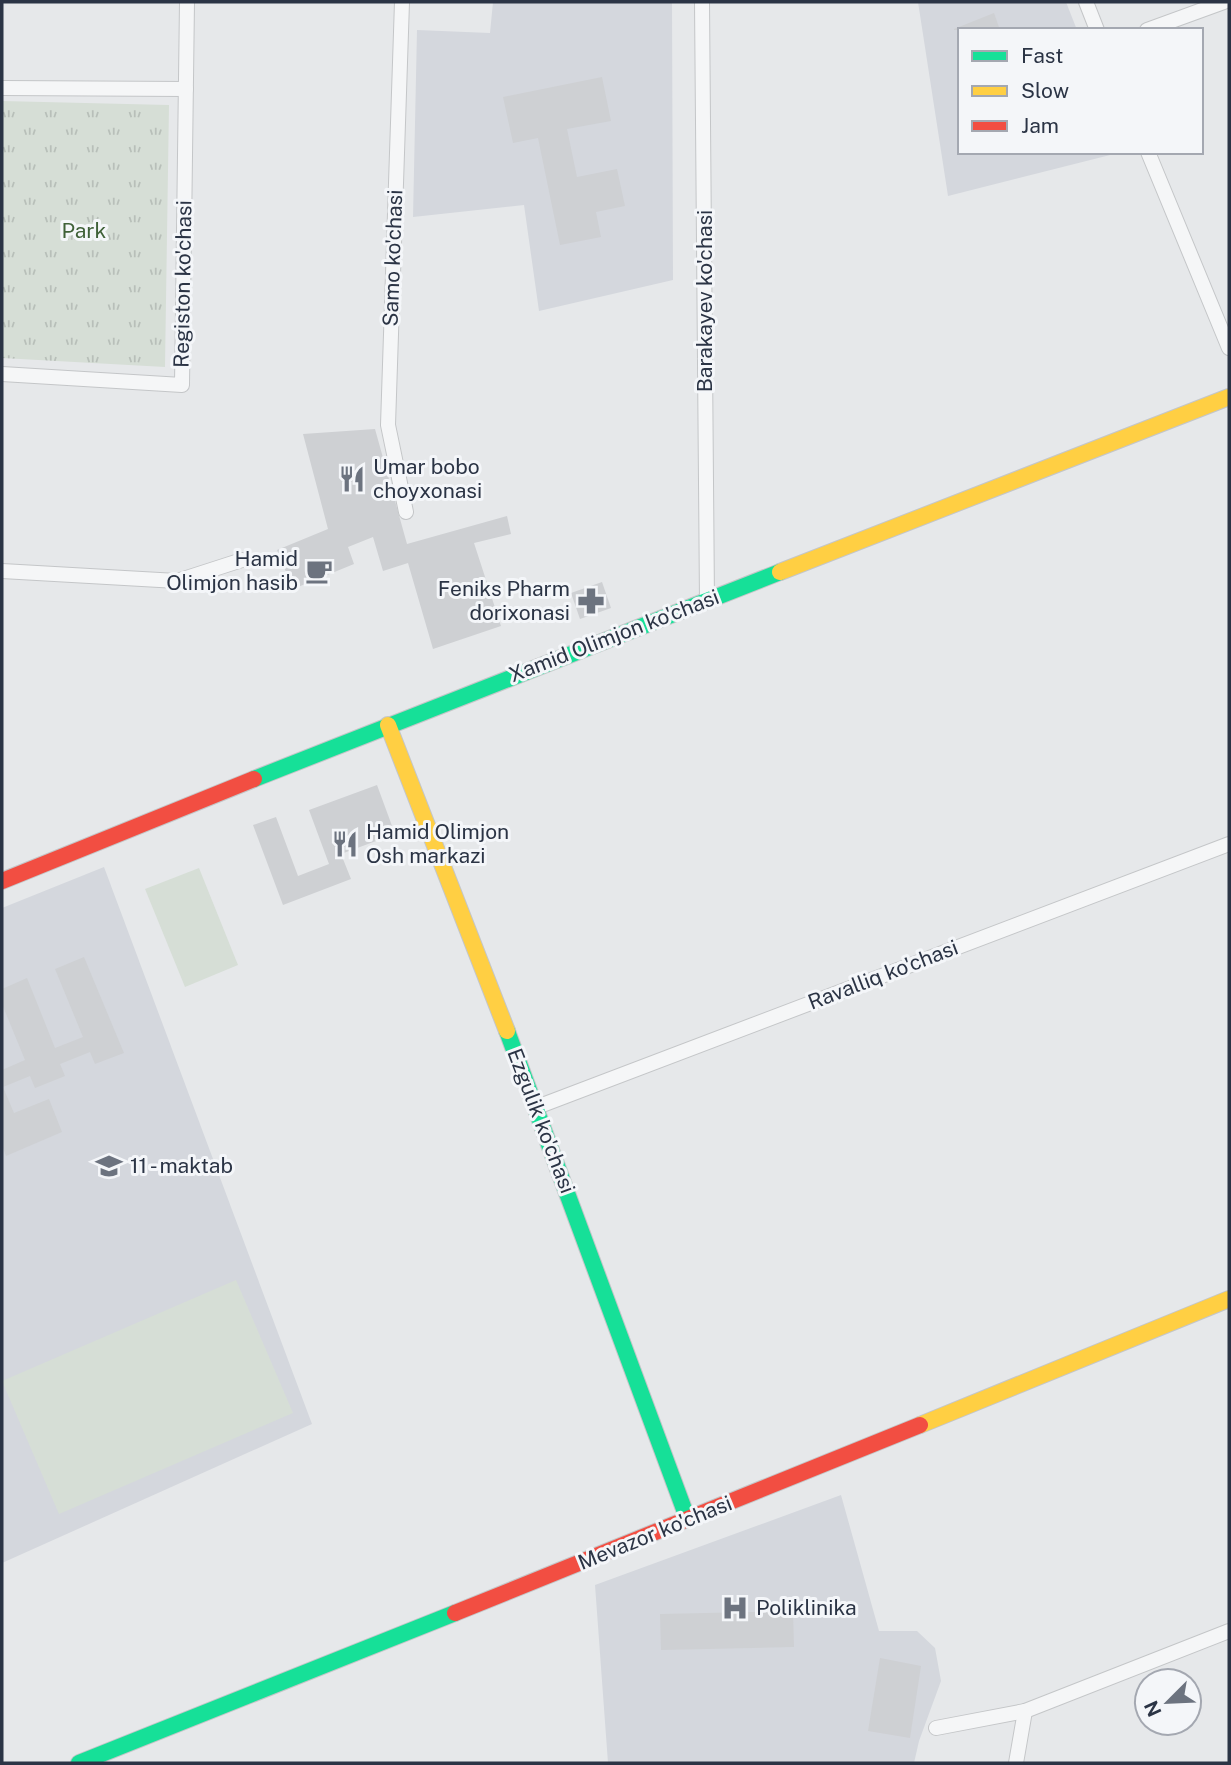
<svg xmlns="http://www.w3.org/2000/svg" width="1231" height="1765" viewBox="0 0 1231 1765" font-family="'Public Sans',sans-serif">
  <defs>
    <pattern id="park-tufts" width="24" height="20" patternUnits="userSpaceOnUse" patternTransform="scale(1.75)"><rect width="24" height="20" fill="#d6ded6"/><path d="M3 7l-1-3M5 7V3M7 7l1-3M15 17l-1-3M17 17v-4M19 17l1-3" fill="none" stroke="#b8bfb9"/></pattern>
  </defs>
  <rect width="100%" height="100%" fill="#e6e8ea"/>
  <!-- built -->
  <g fill="#d4d7dd">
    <path d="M493,2H672L673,280L539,311L524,205L413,217L417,30L490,33Z"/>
    <path d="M918,2H1066L1077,30H960V152H1122L948,196Z"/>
    <path d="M104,867L312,1424L2,1563V908Z"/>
    <path d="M841,1495L879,1631H917L935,1648L941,1681L919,1741L914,1763H608L595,1585Z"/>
  </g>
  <!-- park -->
  <path fill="url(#park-tufts)" d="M2,101L169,105L165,367L2,358Z"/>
  <!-- pitch -->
  <g fill="#d6ded6">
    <path d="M199,868L238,965L185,987L145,889Z"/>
    <path d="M236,1280L293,1413L59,1514L2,1381Z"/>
  </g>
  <!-- building -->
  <g fill="#ced0d3">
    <path d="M994,13L1000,30H954V29Z"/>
    <path d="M602,77L611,121L567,129L577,177L617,169L625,206L596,212L601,237L560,245L538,138L513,143L503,97Z"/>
    <path d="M375,429L407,544L507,516L511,534L474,543L501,626L433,649L408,563L383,571L373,537L348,547L354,564L293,589L277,550L328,529L303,434Z"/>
    <path d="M602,582L611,608L580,619L571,593Z"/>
    <path d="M377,785L395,834L341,854L351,879L283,905L253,825L276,817L298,876L329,864L309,810Z"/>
    <path d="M84,957L124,1053L95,1064L90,1052L60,1064L65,1076L35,1088L30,1076L3,1087L14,1113L49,1099L62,1132L6,1156L2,1145V1070L25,1060L2,1004V989L27,978L55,1048L83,1037L55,969Z"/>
    <path d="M793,1611L794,1647L661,1650L660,1614Z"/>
    <path d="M880,1658L921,1666L910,1738L868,1731Z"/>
  </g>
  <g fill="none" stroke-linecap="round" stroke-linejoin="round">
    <!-- street casing -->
    <g stroke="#c4c6c8" stroke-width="16">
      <g id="street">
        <path d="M402,2L388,425L406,512"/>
        <path d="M702,2L707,601"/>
        <path d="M1086,2L1097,30"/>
        <path d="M1147,30L1224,2"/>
        <path d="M2,88L186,89"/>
        <path d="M1148,152L1229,348"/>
        <path d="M2,374L182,385L187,2"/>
        <path d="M2,571L177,581L242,560"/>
        <path d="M537,1107L1229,844"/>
        <path d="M936,1728L1025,1711L1229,1631"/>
        <path d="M1016,1763L1025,1711"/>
      </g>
    </g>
    <!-- fast casing -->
    <g stroke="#c4c6c8" stroke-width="18">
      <g id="fast">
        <path d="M254,779L780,572"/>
        <path d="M507,1031L688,1520"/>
        <path d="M79,1763L455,1613"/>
      </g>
    </g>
    <!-- slow casing -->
    <g stroke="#c4c6c8" stroke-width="18">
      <g id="slow">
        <path d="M780,572L1229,397"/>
        <path d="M388,725L507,1031"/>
        <path d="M920,1425L1229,1299"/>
      </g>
    </g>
    <!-- jam casing -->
    <g stroke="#c4c6c8" stroke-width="18">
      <g id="jam">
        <path d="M2,881L254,779"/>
        <path d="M455,1613L920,1425"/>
      </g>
    </g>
    <!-- street -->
    <use href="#street" stroke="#f5f6f7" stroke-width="14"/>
    <!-- fast -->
    <use href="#fast" stroke="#16e098" stroke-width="16"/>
    <!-- slow -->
    <use href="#slow" stroke="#ffcf43" stroke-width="16"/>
    <!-- jam -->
    <use href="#jam" stroke="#f24e42" stroke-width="16"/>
  </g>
  <!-- icons -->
  <defs>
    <g id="restaurant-bare" transform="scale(2.1)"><path d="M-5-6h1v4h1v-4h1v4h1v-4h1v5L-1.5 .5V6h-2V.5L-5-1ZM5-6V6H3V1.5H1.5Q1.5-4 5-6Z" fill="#6c737f" stroke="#f4f6f9" stroke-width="2.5" paint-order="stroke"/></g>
    <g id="cafe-bare" transform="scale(2.1)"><path d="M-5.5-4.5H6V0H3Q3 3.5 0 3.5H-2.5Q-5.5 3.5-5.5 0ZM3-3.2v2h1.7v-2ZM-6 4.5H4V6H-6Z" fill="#6c737f" stroke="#f4f6f9" stroke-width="2.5" paint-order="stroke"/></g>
    <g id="pharmacy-bare" transform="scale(2.1)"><path d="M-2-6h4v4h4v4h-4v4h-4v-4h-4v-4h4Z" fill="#6c737f" stroke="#f4f6f9" stroke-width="2.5" paint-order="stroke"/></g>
    <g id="school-bare" transform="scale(2.1)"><path d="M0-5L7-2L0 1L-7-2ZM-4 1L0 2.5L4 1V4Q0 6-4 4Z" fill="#6c737f" stroke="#f4f6f9" stroke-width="2.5" paint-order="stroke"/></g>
    <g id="hospital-bare" transform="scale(2.1)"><path d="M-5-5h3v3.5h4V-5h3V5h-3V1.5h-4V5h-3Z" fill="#6c737f" stroke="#f4f6f9" stroke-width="2.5" paint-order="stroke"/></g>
  </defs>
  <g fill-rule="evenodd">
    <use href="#restaurant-bare" x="352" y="479"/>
    <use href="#cafe-bare" x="319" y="571"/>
    <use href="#pharmacy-bare" x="591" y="601"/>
    <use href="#restaurant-bare" x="345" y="844"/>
    <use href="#school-bare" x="109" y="1166"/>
    <use href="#hospital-bare" x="735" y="1608"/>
  </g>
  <g text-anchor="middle" stroke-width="6" stroke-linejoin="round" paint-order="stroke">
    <!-- park labels -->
    <g font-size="21" fill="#3f6138" stroke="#f4f6f9">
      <text x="84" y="238">Park</text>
    </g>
    <!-- street labels -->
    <g font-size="21" fill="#2b3445" stroke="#f4f6f9">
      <text transform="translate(393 258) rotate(-88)" y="7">Samo ko'chasi</text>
      <text transform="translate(183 284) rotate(-89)" y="7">Registon ko'chasi</text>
      <text transform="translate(705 301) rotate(-90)" y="7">Barakayev ko'chasi</text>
      <text transform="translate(614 636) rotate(-21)" y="7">Xamid Olimjon ko'chasi</text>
      <text transform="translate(883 975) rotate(-21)" y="7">Ravalliq ko'chasi</text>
      <text transform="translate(541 1121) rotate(69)" y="7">Ezgulik ko'chasi</text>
      <text transform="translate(655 1533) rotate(-22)" y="7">Mevazor ko'chasi</text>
    </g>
    <!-- poi labels -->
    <g font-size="21" fill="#2b3445" stroke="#f4f6f9" text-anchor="start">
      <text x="373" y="474">Umar bobo<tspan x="373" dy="24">choyxonasi</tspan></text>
      <text x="298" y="566" text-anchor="end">Hamid<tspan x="298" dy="24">Olimjon hasib</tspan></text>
      <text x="570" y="596" text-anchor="end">Feniks Pharm<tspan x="570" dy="24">dorixonasi</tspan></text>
      <text x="366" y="839">Hamid Olimjon<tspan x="366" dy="24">Osh markazi</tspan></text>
      <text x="130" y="1173">11 - maktab</text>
      <text x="756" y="1615">Poliklinika</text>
    </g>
  </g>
  <!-- border -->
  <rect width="1231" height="1765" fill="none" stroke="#2b3445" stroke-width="7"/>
  <!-- legend -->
  <rect x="958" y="28" width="245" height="126" fill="#f4f6f9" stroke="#a4a8b1" stroke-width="2"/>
  <rect x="972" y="51" width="35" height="10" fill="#16e098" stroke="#a4a8b1" stroke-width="2"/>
  <text x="1021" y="63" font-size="21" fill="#2b3445">Fast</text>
  <rect x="972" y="86" width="35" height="10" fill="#ffcf43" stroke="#a4a8b1" stroke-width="2"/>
  <text x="1021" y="98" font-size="21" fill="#2b3445">Slow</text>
  <rect x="972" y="121" width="35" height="10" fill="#f24e42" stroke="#a4a8b1" stroke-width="2"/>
  <text x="1021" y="133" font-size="21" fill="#2b3445">Jam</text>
  <!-- north arrow -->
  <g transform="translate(1168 1702) rotate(246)"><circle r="33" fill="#f4f6f9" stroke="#a4a8b1" stroke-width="2"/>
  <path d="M0-5L12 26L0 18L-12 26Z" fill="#6c737f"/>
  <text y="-10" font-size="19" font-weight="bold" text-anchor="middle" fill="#2b3445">N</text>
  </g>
</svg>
